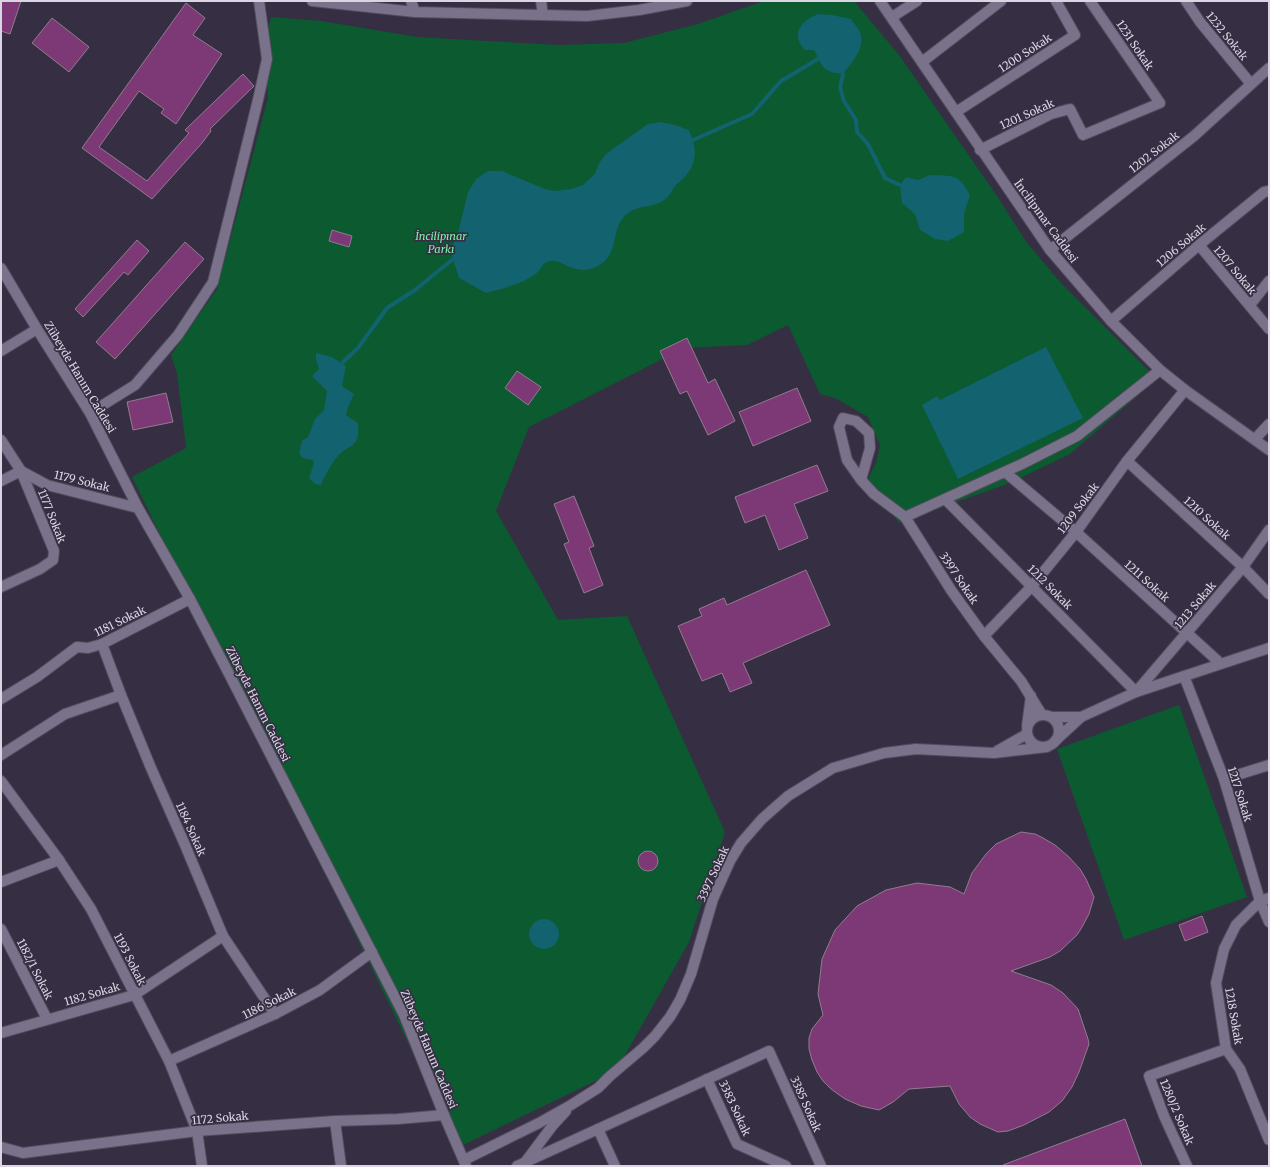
<svg xmlns="http://www.w3.org/2000/svg" width="1270" height="1167" viewBox="0 0 1270 1167" font-family="Merriweather,serif">
  <rect width="100%" height="100%" fill="#362f44"/>
  <!-- green -->
  <g fill="#0b5a30">
    <path d="M764,1H854L899,55L997,196L1027,243L1061,283L1157,379L1070,454L1012,482L899,523L868,479L876,463L880,445L868,417L835,398L820,394L788,325L747,345L684,348L529,427L496,511L558,620L627,616L725,832L689,942L616,1071L459,1147L132,477L186,448L177,373L171,355L217,289L268,98L264,48L271,17L321,21L417,37L559,45L624,43L698,24Z"/>
    <path d="M1179,705L1247,897L1124,940L1057,749Z"/>
  </g>
  <!-- water -->
  <g fill="#12626f">
    <path d="M818,14L832,15L851,19C854,23 858,28 860,32C866,48 852,62 843,74C822,72 823,67 814,50H805C790,34 801,21 818,14Z"/>
    <path d="M661,122L675,125L689,130C697,149 698,162 684,178C681,181 678,183 675,186C671,192 669,198 661,202C647,209 635,204 623,218C610,234 620,255 596,267C574,277 562,258 550,261C542,262 541,269 537,273C533,276 528,279 524,281C512,286 498,290 486,293L459,278L450,250L457,237L468,192L476,179L488,171H502L545,189L555,191L571,189L583,185L595,174L599,163L607,153L648,124Z"/>
    <path d="M930,175C953,176 958,173 970,195L964,214V232L948,241L935,239L920,230L915,214L902,203L900,185L906,177L918,180Z"/>
    <path d="M1046,347L1083,418L958,479L922,405L937,396L940,400Z"/>
    <path d="M316,353L332,357L346,366L342,386L354,394C351,402 347,407 346,415L358,423C358,428 359,434 357,439C354,446 346,448 341,453C332,462 326,473 321,485L315,484L309,478L314,463L313,460L303,458L299,453L302,441L308,437L315,419L324,410L327,391L312,376L319,369L316,359Z"/>
    <circle cx="544" cy="934" r="15"/>
  </g>
  <g fill="none" stroke-linecap="round" stroke-linejoin="round">
    <!-- stream -->
    <g stroke="#12626f" stroke-width="4">
      <path d="M843,74L840,88L844,101L856,120L857,132L868,144L885,178L900,185"/>
      <path d="M693,140L752,114L781,81L818,59"/>
      <path d="M343,362L358,348L387,308L415,290L453,259"/>
    </g>
  </g>
  <!-- building -->
  <g fill="#7c3976" stroke="#917c8e">
    <path d="M1,1H21L10,34L1,31Z"/>
    <path d="M186,3L205,18L193,35L222,54L176,124L161,113L164,109L139,91L99,147L147,181L189,133L185,130L243,74L254,86L210,129L211,131L202,143L152,199L82,148Z"/>
    <path d="M52,18L89,47L69,72L32,43Z"/>
    <path d="M332,230L352,236L349,247L329,241Z"/>
    <path d="M137,240L149,251L128,275L124,272L83,317L75,309Z"/>
    <path d="M185,242L204,259L115,359L96,342Z"/>
    <path d="M687,338L708,383L715,379L735,421L708,435L687,391L680,394L660,351Z"/>
    <path d="M517,371L541,387L528,405L505,388Z"/>
    <path d="M797,388L811,421L753,446L739,412Z"/>
    <path d="M166,393L173,422L133,430L127,402Z"/>
    <path d="M817,465L828,491L794,504L808,538L779,550L765,515L745,523L735,497Z"/>
    <path d="M574,496L594,546L589,548L603,585L584,593L564,544L569,542L554,504Z"/>
    <path d="M806,570L830,625L743,663L752,683L730,692L722,673L702,681L678,626L702,616L699,609L724,598L727,605Z"/>
    <path d="M1021,832L1035,834L1043,838L1055,845L1069,857L1080,869L1086,879L1094,897L1089,914L1082,927L1077,935L1060,951L1050,957L1011,971L1051,985L1063,993L1078,1009L1088,1039L1089,1044L1079,1072L1072,1087L1062,1101L1049,1112L1024,1125L1008,1131L998,1132L980,1124L970,1117L959,1104L950,1086L909,1089L893,1102L879,1110L861,1106L845,1099L831,1089L823,1081L817,1072L812,1060L809,1049V1038L812,1029L823,1015L818,994L822,959L835,930L857,906L886,890L917,883L950,887L964,894L972,873L986,854L996,844Z"/>
    <circle cx="648" cy="861" r="10"/>
    <path d="M1202,916L1208,932L1185,941L1179,925Z"/>
    <path d="M1125,1119L1142,1166H1003V1165Z"/>
  </g>
  <g fill="none" stroke-linecap="round" stroke-linejoin="round">
    <!-- street casing -->
    <g stroke="#534c5e" stroke-width="12">
      <g id="street">
        <path d="M411,1L415,12"/>
        <path d="M541,1L543,15"/>
        <path d="M1186,1L1200,22L1251,84"/>
        <path d="M892,17L917,1"/>
        <path d="M922,62L1001,1"/>
        <path d="M956,112L1075,35L1056,1"/>
        <path d="M980,150L1051,114L1070,109L1083,135L1160,103L1090,1"/>
        <path d="M1199,245L1269,329"/>
        <path d="M1050,250L1194,136L1269,68"/>
        <path d="M1250,305L1269,281"/>
        <path d="M1111,321L1199,245L1264,192L1269,191"/>
        <path d="M1,351L37,329"/>
        <path d="M90,413L135,385L178,335L213,282L258,100L267,59L259,1"/>
        <path d="M1,440L21,471L54,551L53,560L40,569L1,587"/>
        <path d="M1127,461L1243,567L1269,594"/>
        <path d="M1005,472L1076,532L1220,663"/>
        <path d="M861,480L870,448L869,433L856,421L843,418L839,427L847,460L861,480L874,494L905,517L951,590L984,636L1021,681L1042,715"/>
        <path d="M1,481L21,471L47,485L138,508"/>
        <path d="M945,499L1136,692L1243,567L1269,530"/>
        <path d="M905,517L1022,464L1077,436L1160,370"/>
        <path d="M984,636L1032,586L1076,532L1127,461L1185,390"/>
        <path d="M102,644L121,695L151,768L185,845L223,936L275,1014"/>
        <path d="M1184,676L1224,779L1260,901L1269,922"/>
        <path d="M1,699L37,677L77,647L88,648L102,644L190,599"/>
        <circle cx="1043" cy="731" r="16"/>
        <path d="M1052,717H1081"/>
        <path d="M1027,726L1031,696"/>
        <path d="M1056,740L1081,717L1136,692L1269,648"/>
        <path d="M997,751L1027,734"/>
        <path d="M1,755L65,714L121,695"/>
        <path d="M1224,779L1269,765"/>
        <path d="M1,882L59,860"/>
        <path d="M1269,898L1260,901L1236,925L1224,949L1216,983L1226,1049L1240,1069L1269,1140"/>
        <path d="M1,929L47,1019"/>
        <path d="M1,1033L134,995L223,936"/>
        <path d="M169,1061L275,1014L320,990L372,952"/>
        <path d="M707,1079L737,1144L786,1166"/>
        <path d="M335,1121L341,1166"/>
        <path d="M598,1129L615,1166"/>
        <path d="M1,1147L23,1153L197,1131L335,1121L398,1119L444,1115"/>
        <path d="M464,1160L539,1123L571,1105L598,1088L610,1076L643,1048L655,1036L670,1017L680,1000L691,974L713,899L730,861L741,843L762,819L788,796L833,768L884,753L916,749L994,753L1047,747"/>
        <path d="M526,1161L553,1125L566,1111"/>
        <path d="M517,1166L769,1051L821,1166"/>
        <path d="M1187,1166L1164,1116L1149,1076L1226,1049"/>
      </g>
    </g>
    <!-- secondary casing -->
    <g stroke="#534c5e" stroke-width="12">
      <g id="secondary">
        <path d="M312,1L415,12L587,16L639,10L687,1"/>
        <path d="M880,1L1050,250L1111,321L1160,370L1185,390L1269,450"/>
        <path d="M1,268L37,329L90,413L138,508L190,599L228,672L404,1015L444,1115L466,1166"/>
        <path d="M1255,439L1269,424"/>
        <path d="M1,781L59,860L91,909L169,1061L197,1131L202,1166"/>
      </g>
    </g>
    <!-- street -->
    <use href="#street" stroke="#7a728a" stroke-width="10"/>
    <!-- secondary -->
    <use href="#secondary" stroke="#7a728a" stroke-width="10"/>
  </g>
  <g text-anchor="middle" stroke-width="3.5" stroke-linejoin="round" paint-order="stroke">
    <!-- street labels -->
    <g font-size="11" fill="#dad5e3" stroke="#362f44">
      <text transform="translate(1227 36) rotate(51)" y="4">1232 Sokak</text>
      <text transform="translate(1135 45) rotate(56)" y="4">1231 Sokak</text>
      <text transform="translate(1025 53) rotate(-33)" y="4">1200 Sokak</text>
      <text transform="translate(1027 114) rotate(-24)" y="4">1201 Sokak</text>
      <text transform="translate(1154 152) rotate(-38)" y="4">1202 Sokak</text>
      <text transform="translate(1046 221) rotate(54)" y="4">İncilipınar Caddesi</text>
      <text transform="translate(1181 245) rotate(-40)" y="4">1206 Sokak</text>
      <text transform="translate(1235 270) rotate(50)" y="4">1207 Sokak</text>
      <text transform="translate(80 377) rotate(59)" y="4">Zübeyde Hanım Caddesi</text>
      <text transform="translate(82 481) rotate(14)" y="4">1179 Sokak</text>
      <text transform="translate(1078 508) rotate(-53)" y="4">1209 Sokak</text>
      <text transform="translate(52 516) rotate(68)" y="4">1177 Sokak</text>
      <text transform="translate(1207 518) rotate(42)" y="4">1210 Sokak</text>
      <text transform="translate(959 578) rotate(56)" y="4">3397 Sokak</text>
      <text transform="translate(1147 581) rotate(42)" y="4">1211 Sokak</text>
      <text transform="translate(1050 587) rotate(45)" y="4">1212 Sokak</text>
      <text transform="translate(1195 605) rotate(-50)" y="4">1213 Sokak</text>
      <text transform="translate(120 621) rotate(-26)" y="4">1181 Sokak</text>
      <text transform="translate(258 704) rotate(63)" y="4">Zübeyde Hanım Caddesi</text>
      <text transform="translate(1240 794) rotate(72)" y="4">1217 Sokak</text>
      <text transform="translate(191 829) rotate(66)" y="4">1184 Sokak</text>
      <text transform="translate(713 874) rotate(-65)" y="4">3397 Sokak</text>
      <text transform="translate(130 959) rotate(63)" y="4">1193 Sokak</text>
      <text transform="translate(35 969) rotate(63)" y="4">1182/1 Sokak</text>
      <text transform="translate(92 994) rotate(-16)" y="4">1182 Sokak</text>
      <text transform="translate(269 1003) rotate(-26)" y="4">1186 Sokak</text>
      <text transform="translate(1234 1016) rotate(80)" y="4">1218 Sokak</text>
      <text transform="translate(429 1049) rotate(67)" y="4">Zübeyde Hanım Caddesi</text>
      <text transform="translate(806 1104) rotate(66)" y="4">3385 Sokak</text>
      <text transform="translate(735 1108) rotate(65)" y="4">3383 Sokak</text>
      <text transform="translate(1177 1112) rotate(67)" y="4">1280/2 Sokak</text>
      <text transform="translate(220 1118) rotate(-5)" y="4">1172 Sokak</text>
    </g>
    <!-- park labels -->
    <g font-size="11" font-style="italic" fill="#7cf3a5" stroke="#362f44">
      <text x="441" y="240">İncilipınar<tspan x="441" dy="13">Parkı</tspan></text>
    </g>
  </g>
  <!-- border -->
  <rect width="1270" height="1167" fill="none" stroke="#dad5e3" stroke-width="4"/>
</svg>
